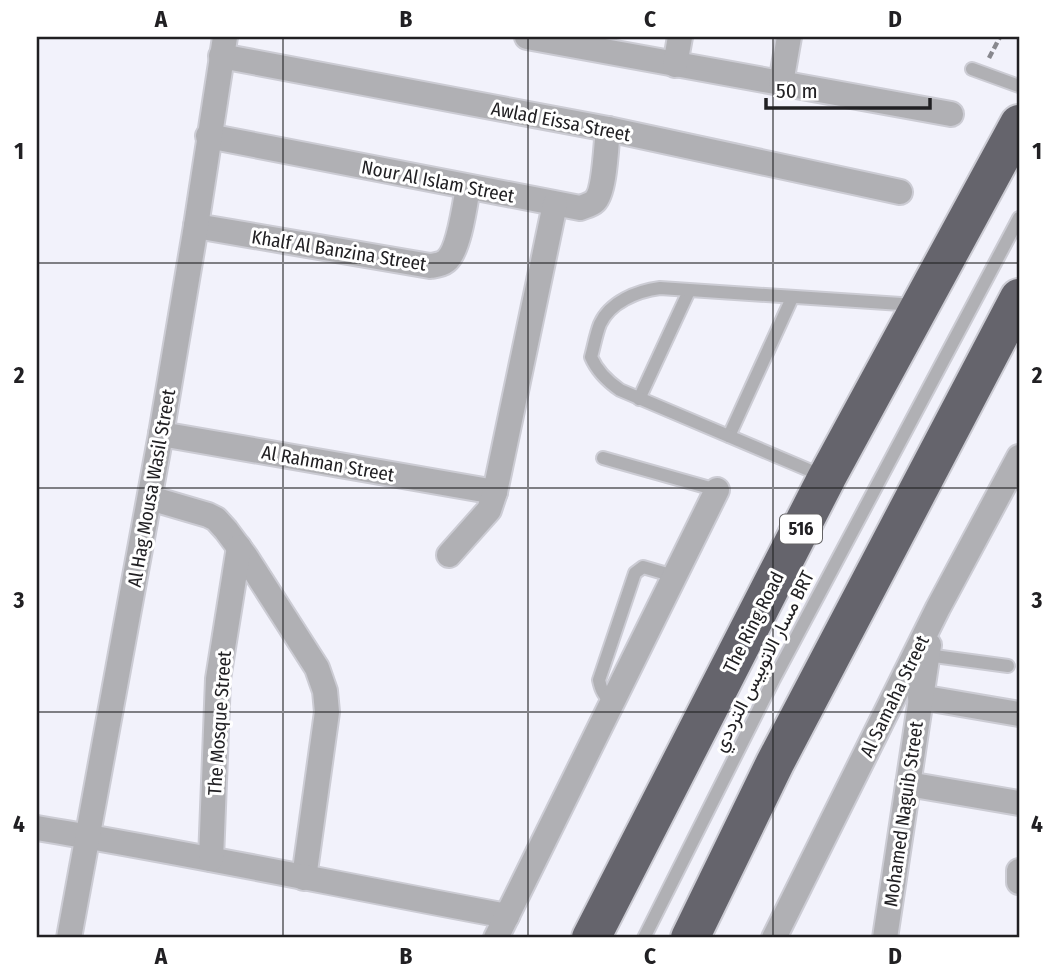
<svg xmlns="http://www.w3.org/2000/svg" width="1056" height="975" viewBox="0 0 1056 975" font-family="'Fira Sans Condensed',Vazirmatn,sans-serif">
  <rect width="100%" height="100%" fill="#f2f2fb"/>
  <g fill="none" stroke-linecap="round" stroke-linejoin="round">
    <!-- lane casing -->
    <g stroke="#ccccd4" stroke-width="16">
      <g id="lane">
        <path d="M972,69L1019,86"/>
        <path d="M639,399L689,291"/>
        <path d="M729,436L792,298"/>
        <path d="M603,458L717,490"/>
        <path d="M823,476L620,390C607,381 597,371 591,357C594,346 596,334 600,324C610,302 637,291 660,288L916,305"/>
        <path d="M927,655L1008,666"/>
        <path d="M612,702C604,696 601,690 599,680L635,573L643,567L674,576"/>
        <path d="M644,938L774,679L1019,218"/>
      </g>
    </g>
    <!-- street casing -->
    <g stroke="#ccccd4" stroke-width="28">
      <g id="street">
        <path d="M527,37L951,114"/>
        <path d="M221,56L608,129L900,192"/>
        <path d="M675,65L680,37"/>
        <path d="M781,83L789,37"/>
        <path d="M208,136L580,208C585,206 591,205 595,201C605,191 606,145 608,129"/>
        <path d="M196,226L430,266C436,265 441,265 446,261C459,251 465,204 468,187"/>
        <path d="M161,434L495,492"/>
        <path d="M150,498L208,515L216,519L226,530L246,557L317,668L325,691L327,712L304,878"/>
        <path d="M449,555L489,510L495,492L555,204"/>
        <path d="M920,697L1019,714"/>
        <path d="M908,784L1019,803"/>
        <path d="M37,828C194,854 350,887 507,916"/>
        <path d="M211,859L218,679L239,547"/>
        <path d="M1019,871V882"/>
        <path d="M69,938L161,434L196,226L225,37"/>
        <path d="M496,938L717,490"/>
        <path d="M774,938L938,608L1019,457"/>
        <path d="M885,938L929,645"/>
      </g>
    </g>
    <!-- highway casing -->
    <g stroke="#ccccd4" stroke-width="42">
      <g id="highway">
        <path d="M591,938L827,477L1019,124"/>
        <path d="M690,938L775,763L1019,298"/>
      </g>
    </g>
    <!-- path -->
    <path stroke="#88888e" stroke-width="4.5" stroke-dasharray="7 3.5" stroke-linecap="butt" d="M989,58L1000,37"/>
    <!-- lane -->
    <use href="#lane" stroke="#b0b0b4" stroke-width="12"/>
    <!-- street -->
    <use href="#street" stroke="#b0b0b4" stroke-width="24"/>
    <!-- highway -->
    <use href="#highway" stroke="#65646c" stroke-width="38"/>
  </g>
  <!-- grid -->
  <path fill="none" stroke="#212023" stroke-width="2" stroke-opacity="0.55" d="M283,37V938M528,37V938M773,37V938M37,263H1019M37,488H1019M37,712H1019"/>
  <g text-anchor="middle" stroke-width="6" stroke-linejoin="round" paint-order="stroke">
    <!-- shield labels -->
    <rect fill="#fff" stroke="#646365" stroke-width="2" x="780" y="514.5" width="42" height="29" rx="5"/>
    <g font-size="18" font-weight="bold" fill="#212023">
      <text x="801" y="535">516</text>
    </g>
    <!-- street labels -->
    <g font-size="19" fill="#212023" stroke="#fff">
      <text transform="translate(561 121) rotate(11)" y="7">Awlad Eissa Street</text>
      <text transform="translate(438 181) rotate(11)" y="7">Nour Al Islam Street</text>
      <text transform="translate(339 250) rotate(9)" y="7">Khalf Al Banzina Street</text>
      <text transform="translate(328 463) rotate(10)" y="7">Al Rahman Street</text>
      <text transform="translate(151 488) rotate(-80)" y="7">Al Hag Mousa Wasil Street</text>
      <text transform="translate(753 622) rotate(-63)" y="7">The Ring Road</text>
      <text transform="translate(763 661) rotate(-63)" y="7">مسار الاتوبيس الترددي BRT</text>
      <text transform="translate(894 696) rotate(-64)" y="7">Al Samaha Street</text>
      <text transform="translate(219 723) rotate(-86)" y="7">The Mosque Street</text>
      <text transform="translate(903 814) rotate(-82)" y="7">Mohamed Naguib Street</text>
    </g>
  </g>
  <!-- border -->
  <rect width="1056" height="975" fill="none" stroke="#ffffff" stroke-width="77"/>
  <!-- scale -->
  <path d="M766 98v10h164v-10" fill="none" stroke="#212023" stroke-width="3.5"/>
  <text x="776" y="98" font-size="21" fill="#212023" stroke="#ffffff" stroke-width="5" paint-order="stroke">50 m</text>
  <rect x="38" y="38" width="980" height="898" fill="none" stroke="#212023" stroke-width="2.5"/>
  <g font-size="23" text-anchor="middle" font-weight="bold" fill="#212023">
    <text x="161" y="27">A</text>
    <text x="406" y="27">B</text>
    <text x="650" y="27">C</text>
    <text x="895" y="27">D</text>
    <text x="19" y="159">1</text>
    <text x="1037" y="159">1</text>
    <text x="19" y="383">2</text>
    <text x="1037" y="383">2</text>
    <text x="19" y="608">3</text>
    <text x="1037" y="608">3</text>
    <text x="19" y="832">4</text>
    <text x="1037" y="832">4</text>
    <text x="161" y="964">A</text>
    <text x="406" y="964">B</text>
    <text x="650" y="964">C</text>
    <text x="895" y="964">D</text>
  </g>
</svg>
